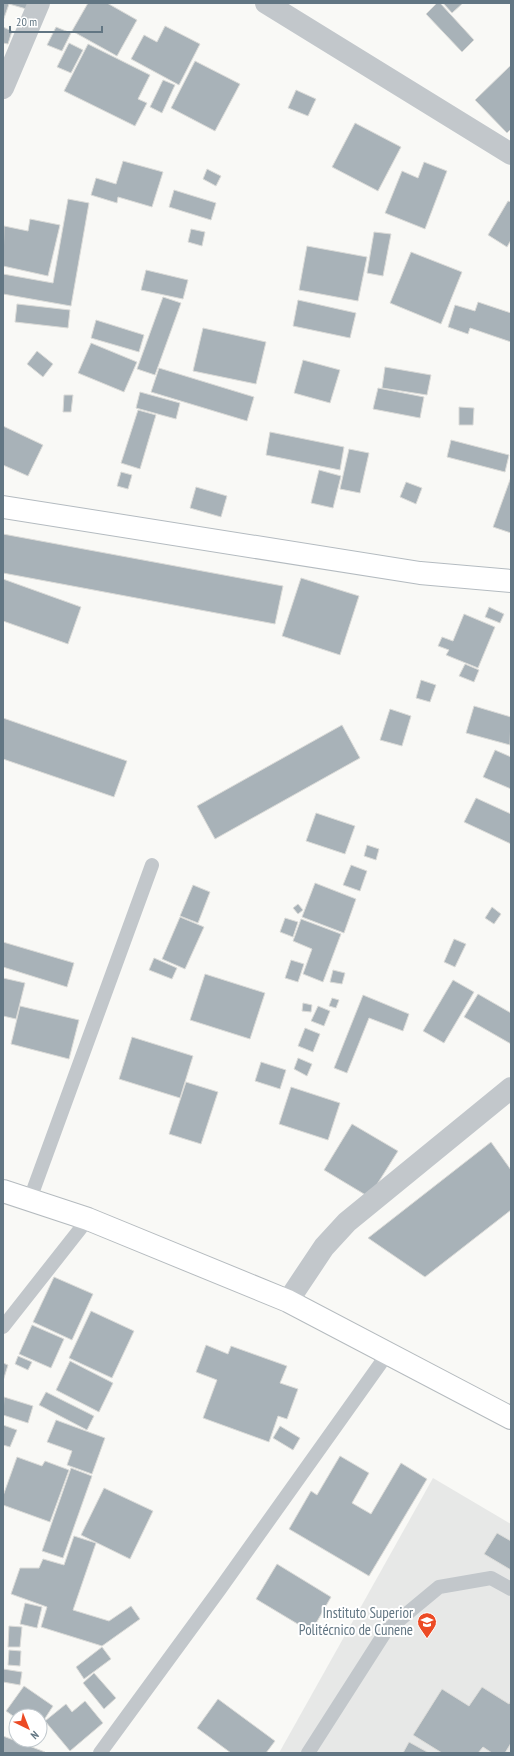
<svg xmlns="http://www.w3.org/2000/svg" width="514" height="1756" viewBox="0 0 514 1756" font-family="'PT Sans Narrow',sans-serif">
  <rect width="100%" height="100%" fill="#f9f9f6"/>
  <!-- built -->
  <path fill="#e7e8e7" d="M433,1478L511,1524V1753H279Z"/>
  <!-- building -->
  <g fill="#a8b2b8" stroke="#dbdbd8">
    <path d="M3,3H32L30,10L9,4L3,21Z"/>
    <path d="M88,3H107L137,20L117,56L72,31Z"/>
    <path d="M437,3H440L474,40L462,52L426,14Z"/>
    <path d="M443,3H463L452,13Z"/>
    <path d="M165,26L200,44L179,85L131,59L144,35L157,42Z"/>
    <path d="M3,27L12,31L8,44L3,43Z"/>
    <path d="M56,27L71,33L62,51L47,45Z"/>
    <path d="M69,43L83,50L71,73L57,67Z"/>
    <path d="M88,44L150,75L138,99L147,103L135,126L64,91Z"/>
    <path d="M195,61L240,84L215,131L171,108Z"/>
    <path d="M511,65V129L507,133L475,100Z"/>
    <path d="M163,80L175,85L162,113L150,107Z"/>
    <path d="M296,90L316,99L308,116L288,108Z"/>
    <path d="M355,123L401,147L378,191L332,167Z"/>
    <path d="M123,161L163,172L152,207L118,197L117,203L91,195L96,178L116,184Z"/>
    <path d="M424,162L447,171L425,229L385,213L402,171L418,178Z"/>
    <path d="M207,169L221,176L216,186L203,179Z"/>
    <path d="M174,190L216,203L211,220L169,207Z"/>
    <path d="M68,199L89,203L71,306L3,294V274L53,283Z"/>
    <path d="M508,201L511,202V240L507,247L488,235Z"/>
    <path d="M30,219L60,225L48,276L3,266L4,226L28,231Z"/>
    <path d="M191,229L205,232L202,246L188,242Z"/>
    <path d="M374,232L391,234L383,276L367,273Z"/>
    <path d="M307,246L367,257L358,301L299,290Z"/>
    <path d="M411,252L462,272L441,324L390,303Z"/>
    <path d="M146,270L188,280L183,299L141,290Z"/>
    <path d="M163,297L181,303L155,375L137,369Z"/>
    <path d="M298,300L356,313L350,338L293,326Z"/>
    <path d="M478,302L511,313V342L470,328L468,334L448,327L455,305L475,311Z"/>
    <path d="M17,304L70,310L68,328L15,322Z"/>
    <path d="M96,320L144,335L139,352L91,338Z"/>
    <path d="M203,328L266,342L256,384L193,371Z"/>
    <path d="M91,343L137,362L124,392L78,373Z"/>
    <path d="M37,351L53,364L43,377L27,364Z"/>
    <path d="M303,360L340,370L330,403L294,393Z"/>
    <path d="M385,367L431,375L427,395L382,388Z"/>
    <path d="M159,368L254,397L247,421L151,392Z"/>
    <path d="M378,388L424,397L420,418L373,409Z"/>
    <path d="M140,392L180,403L176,419L136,408Z"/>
    <path d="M64,395H73L71,412H63Z"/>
    <path d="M459,407L474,408L473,425H459Z"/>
    <path d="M138,410L156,415L140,469L121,463Z"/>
    <path d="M3,426L43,445L28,476L3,465Z"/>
    <path d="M270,432L344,447L340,470L266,455Z"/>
    <path d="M451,440L509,455L505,472L447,457Z"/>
    <path d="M349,449L369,453L360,493L340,489Z"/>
    <path d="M319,470L341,476L333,508L311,503Z"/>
    <path d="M121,472L132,475L128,489L117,486Z"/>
    <path d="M511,477V533L493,527Z"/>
    <path d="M406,482L422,488L416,504L400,497Z"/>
    <path d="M196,487L227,496L221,517L190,508Z"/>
    <path d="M3,534L283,586L275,624L3,573Z"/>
    <path d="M301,578L359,596L340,655L282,636Z"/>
    <path d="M3,579L81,607L68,644L3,621Z"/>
    <path d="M489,607L504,614L500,623L485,617Z"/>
    <path d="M464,614L495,627L478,668L446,655L449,650L438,646L442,637L453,641Z"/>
    <path d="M465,664L479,670L474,682L459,676Z"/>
    <path d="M421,680L436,685L430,702L416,698Z"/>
    <path d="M474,706L511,717L510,745L466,733Z"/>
    <path d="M390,709L411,716L402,746L380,740Z"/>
    <path d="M3,718L127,761L114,797L3,759Z"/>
    <path d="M342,725L360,758L215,839L197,806Z"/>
    <path d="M495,750L511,757V789L483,777Z"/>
    <path d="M476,798L511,814V844L464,822Z"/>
    <path d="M316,813L355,826L345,854L306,841Z"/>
    <path d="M367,845L379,849L376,860L364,856Z"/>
    <path d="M351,865L367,871L360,891L343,885Z"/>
    <path d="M315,883L356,899L344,933L302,917Z"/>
    <path d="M193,885L210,892L198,923L180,916Z"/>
    <path d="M298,904L303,910L298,914L293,908Z"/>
    <path d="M492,907L501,914L494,924L485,918Z"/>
    <path d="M180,917L204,927L185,969L162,959Z"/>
    <path d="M285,918L298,922L293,937L280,932Z"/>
    <path d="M301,919L341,934L323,982L303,974L312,949L293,941Z"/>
    <path d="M454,939L466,944L455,967L444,962Z"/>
    <path d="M3,942L74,963L67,987L3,967Z"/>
    <path d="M154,958L177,968L172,979L149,970Z"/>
    <path d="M291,960L304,964L298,982L285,978Z"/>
    <path d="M333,970L345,973L342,984L330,982Z"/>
    <path d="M205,974L265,993L250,1039L190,1020Z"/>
    <path d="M3,978L25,983L16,1019L3,1016Z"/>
    <path d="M453,980L474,992L444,1043L423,1031Z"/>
    <path d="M478,994L511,1013V1044L464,1017Z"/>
    <path d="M363,995L409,1014L403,1031L369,1018L347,1073L334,1068Z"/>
    <path d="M332,998L339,1000L336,1008L329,1006Z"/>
    <path d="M303,1003L312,1005L311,1012L302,1011Z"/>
    <path d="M20,1006L79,1020L69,1059L11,1044Z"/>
    <path d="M318,1006L330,1011L324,1026L311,1021Z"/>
    <path d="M305,1028L320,1034L313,1052L298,1046Z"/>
    <path d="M132,1037L193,1056L180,1098L119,1079Z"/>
    <path d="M298,1058L312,1064L307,1076L294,1069Z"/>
    <path d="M261,1062L286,1070L280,1089L255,1081Z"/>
    <path d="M186,1082L218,1092L201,1144L169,1134Z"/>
    <path d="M291,1087L340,1103L328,1140L279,1124Z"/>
    <path d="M352,1124L398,1151L369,1197L324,1170Z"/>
    <path d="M491,1142L511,1170V1210L425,1277L368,1238Z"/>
    <path d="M54,1277L93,1294L72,1340L33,1322Z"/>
    <path d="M91,1311L134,1331L112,1378L69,1358Z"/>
    <path d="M32,1325L64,1339L51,1368L19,1354Z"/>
    <path d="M206,1345L228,1354L231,1346L287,1366L280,1383L298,1389L287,1419L278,1416L269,1442L203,1418L217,1380L196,1372Z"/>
    <path d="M18,1356L32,1362L28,1370L15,1364Z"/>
    <path d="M70,1361L113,1383L99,1412L56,1390Z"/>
    <path d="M3,1363L8,1365L3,1381Z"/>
    <path d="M46,1392L94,1416L87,1430L39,1405Z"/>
    <path d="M4,1397L33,1406L28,1423L3,1415Z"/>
    <path d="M56,1420L105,1438L92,1474L67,1465L72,1451L47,1442Z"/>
    <path d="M3,1425L17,1430L10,1447L3,1445Z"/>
    <path d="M280,1426L300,1438L293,1450L273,1438Z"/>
    <path d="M340,1456L369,1473L352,1503L371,1514L401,1463L427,1479L369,1576L289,1529L311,1491L317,1495Z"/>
    <path d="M17,1457L42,1466L45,1461L69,1470L50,1522L3,1505V1496Z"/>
    <path d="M71,1468L92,1476L63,1558L42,1551Z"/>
    <path d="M104,1488L153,1511L130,1559L81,1535Z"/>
    <path d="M497,1533L511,1541V1570L484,1554Z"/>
    <path d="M74,1536L96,1543L73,1610L109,1621L131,1606L140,1619L102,1646L41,1627L47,1607L11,1594L20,1568H39L43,1559L64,1565Z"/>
    <path d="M277,1564L331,1597L311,1632L256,1599Z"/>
    <path d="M25,1603L42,1607L37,1628L20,1624Z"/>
    <path d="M9,1626L22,1627L20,1647H8Z"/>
    <path d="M102,1647L111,1659L84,1679L76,1667Z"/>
    <path d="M9,1650L21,1651L20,1666L8,1665Z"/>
    <path d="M3,1669L22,1672L20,1685L3,1682Z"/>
    <path d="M94,1673L116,1698L104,1709L83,1683Z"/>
    <path d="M24,1686L53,1706L40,1726V1716H16V1718L6,1711Z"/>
    <path d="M482,1687L509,1704L511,1701V1743L505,1753H492L483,1747L478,1753H442L413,1735L442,1689L469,1706Z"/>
    <path d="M218,1699L275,1741L266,1753H231L197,1728Z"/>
    <path d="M85,1701L103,1723L70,1751L45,1721L66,1704L72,1712Z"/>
    <path d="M3,1736L45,1752V1753H3Z"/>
    <path d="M409,1742L429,1753H403Z"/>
  </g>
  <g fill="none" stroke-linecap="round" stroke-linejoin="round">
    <!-- secondary casing -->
    <g stroke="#b4bbc0" stroke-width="24">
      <path id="secondary" d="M3,507L420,573L511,581"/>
    </g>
    <!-- primary casing -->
    <g stroke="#b5bbbf" stroke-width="24">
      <path id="primary" d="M3,1191L88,1219L288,1301L511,1418"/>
    </g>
    <!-- lane -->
    <g stroke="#c2c7cb" stroke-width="14">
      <path d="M30,1199L152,865"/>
      <path d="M3,1327L88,1219"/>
      <path d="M100,1753L220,1589L388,1353"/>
      <path d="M308,1753L386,1631L439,1587L491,1578L511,1589"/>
    </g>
    <!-- street -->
    <g stroke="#c2c7cb" stroke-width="22">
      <path d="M266,3L511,154"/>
      <path d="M3,88L39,3"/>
      <path d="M288,1301L324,1247L347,1222L511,1088"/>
    </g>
    <!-- secondary -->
    <use href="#secondary" stroke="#fff" stroke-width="22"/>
    <!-- primary -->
    <use href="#primary" stroke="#fff" stroke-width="22"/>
  </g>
  <!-- icons -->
  <defs>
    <g id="university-pin" transform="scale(1)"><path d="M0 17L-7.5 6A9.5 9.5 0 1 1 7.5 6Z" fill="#ec4a24" stroke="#fff"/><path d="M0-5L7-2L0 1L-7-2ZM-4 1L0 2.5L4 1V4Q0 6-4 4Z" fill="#fff"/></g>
  </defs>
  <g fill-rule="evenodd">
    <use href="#university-pin" x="427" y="1622"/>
  </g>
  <g text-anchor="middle" stroke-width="4" stroke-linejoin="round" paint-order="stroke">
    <!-- poi labels -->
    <g font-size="15" fill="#627683" stroke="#fff" text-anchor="end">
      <text x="413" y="1618">Instituto Superior<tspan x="413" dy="17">Politécnico de Cunene</tspan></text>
    </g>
  </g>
  <!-- border -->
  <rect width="514" height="1756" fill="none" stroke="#627683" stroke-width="8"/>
  <!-- north arrow -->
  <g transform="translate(28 1728) rotate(137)"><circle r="19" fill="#ffffff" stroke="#c0c8cd"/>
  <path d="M0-3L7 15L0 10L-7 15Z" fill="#ec4a24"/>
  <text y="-6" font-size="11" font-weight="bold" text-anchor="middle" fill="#627683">N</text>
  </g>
  <!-- scale -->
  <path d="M10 26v6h92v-6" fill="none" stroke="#627683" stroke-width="2"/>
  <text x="16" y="26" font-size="12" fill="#627683" stroke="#ffffff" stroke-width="3" paint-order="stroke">20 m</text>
</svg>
